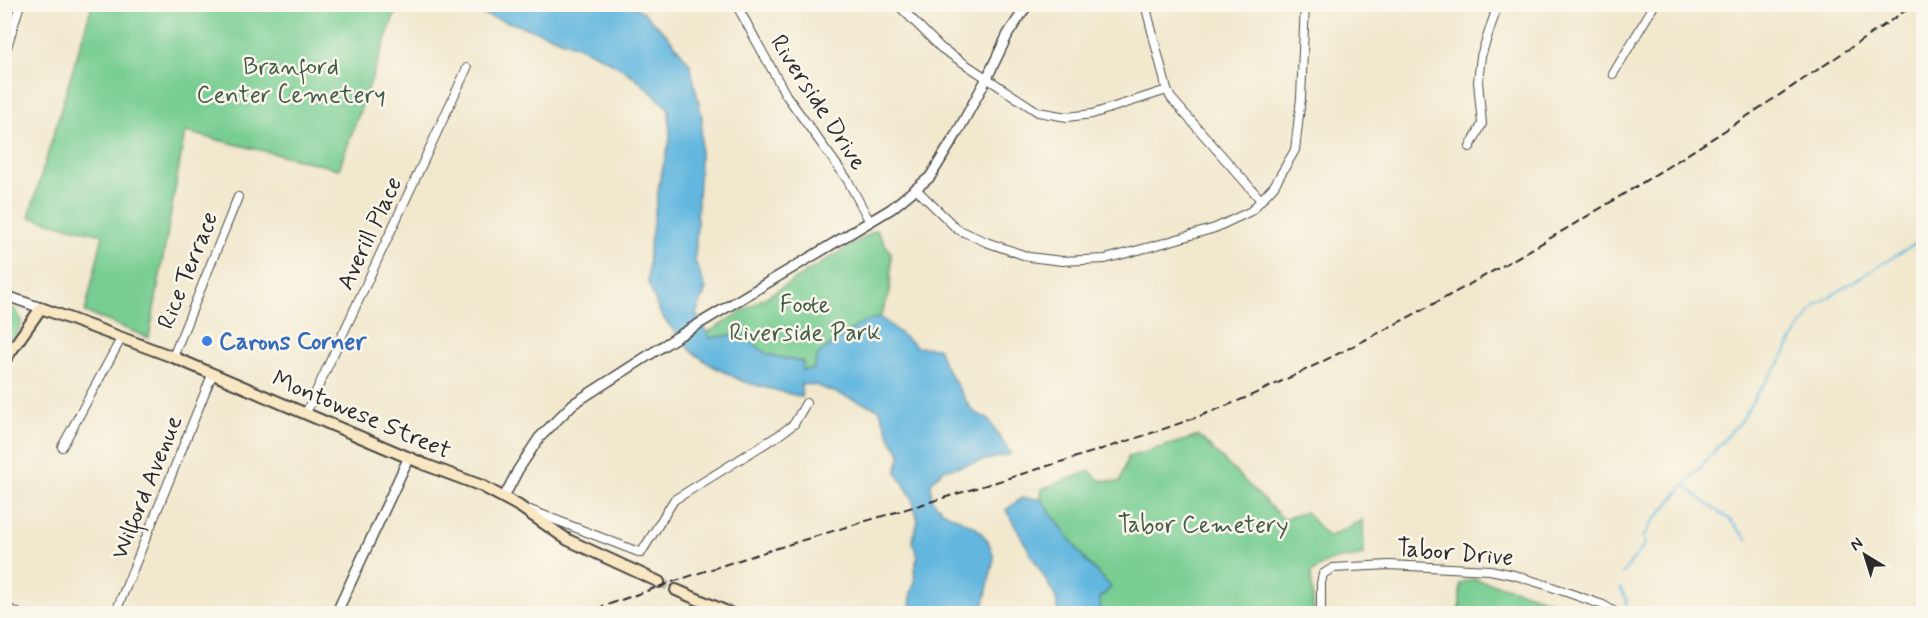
<svg xmlns="http://www.w3.org/2000/svg" width="1928" height="618" viewBox="0 0 1928 618" font-family="Mynerve,sans-serif">
  <rect width="100%" height="100%" fill="#fbf7ec"/>
  <filter id="ink" filterUnits="userSpaceOnUse"><feTurbulence type="fractalNoise" baseFrequency=".0167" numOctaves="2"/><feDisplacementMap in="SourceGraphic" scale="12" xChannelSelector="R" yChannelSelector="G"/><feConvolveMatrix kernelMatrix="1 2 1 2 8 2 1 2 1" color-interpolation-filters="sRGB"/></filter>
  <filter id="wash" filterUnits="userSpaceOnUse"><feTurbulence type="fractalNoise" baseFrequency=".008" numOctaves="4" result="noise"/><feDisplacementMap in="SourceGraphic" scale="24" xChannelSelector="R" yChannelSelector="G"/><feGaussianBlur stdDeviation="1.35" result="paint"/><feColorMatrix in="noise" values="0 0 0 0 0 0 0 0 0 0 0 0 0 0 0 0 0 1.4 0 .05"/><feComposite in="paint" operator="in"/></filter>
  <g filter="url(#wash)">
    <rect width="100%" height="100%" fill="#f1e8cd"/>
    <!-- green -->
    <g fill="#78cd92" stroke="#527c5e" stroke-width="1.5">
      <path d="M92,5H398L339,169L185,132L149,338L85,312L103,235L29,217Z"/>
      <path d="M876,230L891,253L890,292L880,317L863,322L818,354L813,370H802L803,361L800,362L767,354L741,334L710,338L707,333Z"/>
      <path d="M5,304L16,310L22,321L18,333L5,352Z"/>
      <path d="M1199,436L1283,519L1306,512L1328,537L1363,520L1364,555L1329,561L1311,573L1314,613H1101L1100,598L1111,587L1085,560L1041,499L1042,489L1090,471L1099,480L1120,482L1128,457Z"/>
      <path d="M1474,579L1510,588L1588,613H1460V583Z"/>
    </g>
    <!-- water -->
    <g fill="#63b7df" stroke="#477185" stroke-width="1.5">
      <path d="M451,5H631L642,11L668,36L690,64L702,117L695,261L706,289L696,314L710,338L741,334L767,354L800,362L803,361L802,370H813L818,354L863,322L880,317L917,347L938,348L944,364L972,411L988,419L1011,454L943,470L931,483L932,500L944,512L976,527L988,541L994,558L983,608L986,613H910L911,592L915,582L914,570L918,556L912,542L918,521L912,497L896,472L901,453L892,441L879,409L815,385L801,384L802,397L744,382L709,364L690,350L661,315L648,283L649,250L660,179L670,140L669,109C653,94 638,78 619,67C572,38 505,22 451,5Z"/>
      <path d="M1022,498L1041,499L1085,560L1111,587L1100,598L1101,613H1058L1056,598L1006,510Z"/>
    </g>
    <g fill="none" stroke-linecap="round" stroke-linejoin="round">
      <!-- stream -->
      <g stroke="#63b7df" stroke-width="2">
        <path d="M1686,486L1707,504L1729,519L1748,540"/>
        <path d="M1622,574L1645,544L1643,537L1652,523L1743,418L1756,395L1779,364L1796,334L1816,305L1924,238"/>
        <path d="M1620,588L1627,600L1625,608"/>
      </g>
    </g>
  </g>
  <g filter="url(#ink)">
    <g fill="none" stroke-linecap="round" stroke-linejoin="round">
      <!-- secondary-tunnel -->
      <path stroke="#c9c2ad" stroke-width="10" stroke-dasharray="10 5" stroke-linecap="butt" d="M659,582L676,590"/>
      <!-- minor casing -->
      <g stroke="#494743" stroke-width="10">
        <g id="minor">
          <path d="M736,4L786,95L847,179L870,222"/>
          <path d="M897,4L941,48L1038,112L1067,117L1092,114L1167,90"/>
          <path d="M1145,4L1167,90L1171,98L1261,200"/>
          <path d="M4,57L20,4"/>
          <path d="M1613,74L1655,4"/>
          <path d="M1470,147L1482,124L1478,82L1481,56L1498,4"/>
          <path d="M916,189L957,229L986,242L1029,257L1062,261L1105,259L1157,245L1215,228L1251,211L1274,186L1295,150L1301,98L1305,4"/>
          <path d="M173,357L238,197"/>
          <path d="M306,413L467,68"/>
          <path d="M62,447L122,337"/>
          <path d="M530,510L641,553L674,500L779,435L794,424L806,403"/>
          <path d="M4,606L19,614"/>
          <path d="M115,614L212,375"/>
          <path d="M1321,614V583L1323,574L1333,568L1389,565L1490,570L1514,575L1549,586L1603,605L1618,614"/>
        </g>
      </g>
      <!-- tertiary casing -->
      <g stroke="#494743" stroke-width="12">
        <g id="tertiary">
          <path d="M4,295L41,308"/>
          <path d="M504,497L518,470L539,438L573,404L677,337L891,209L930,177L957,133L987,78L1008,34L1028,4"/>
          <path d="M336,614L409,457"/>
        </g>
      </g>
      <!-- secondary casing -->
      <g stroke="#494743" stroke-width="14">
        <g id="secondary">
          <path d="M4,361L41,308L173,357L426,465L482,486L519,506L568,540L659,582"/>
          <path d="M676,590L732,614"/>
        </g>
      </g>
      <!-- minor -->
      <use href="#minor" stroke="#fff" stroke-width="8"/>
      <!-- tertiary -->
      <use href="#tertiary" stroke="#fff" stroke-width="9"/>
      <!-- secondary -->
      <use href="#secondary" stroke="#f9e7c3" stroke-width="10"/>
      <!-- rail -->
      <g stroke="#2b2b2b" stroke-width="2" stroke-dasharray="9 4.5" stroke-linecap="butt">
        <path d="M494,614L499,606"/>
        <path d="M583,614C731,558 884,517 1035,470C1105,448 1177,427 1245,398C1315,367 1383,331 1450,295C1611,207 1764,107 1915,4"/>
      </g>
    </g>
  </g>
  <!-- markers -->
  <circle fill="#3f7fe0" stroke="#fbf7ec" stroke-width="2" cx="207" cy="341" r="6"/>
  <g text-anchor="middle" stroke-width="5" stroke-linejoin="round" paint-order="stroke">
    <!-- park labels -->
    <g font-size="24" fill="#425c4a" stroke="#fbf7ec">
      <text x="291" y="74">Branford<tspan x="291" dy="28">Center Cemetery</tspan></text>
      <text x="805" y="312">Foote<tspan x="805" dy="28">Riverside Park</tspan></text>
      <text x="1203" y="532">Tabor Cemetery</text>
    </g>
    <!-- street labels -->
    <g font-size="24" fill="#2b2b2b" stroke="#fbf7ec">
      <text transform="translate(819 102) rotate(57)" y="8">Riverside Drive</text>
      <text transform="translate(369 233) rotate(-65)" y="8">Averill Place</text>
      <text transform="translate(187 270) rotate(-68)" y="8">Rice Terrace</text>
      <text transform="translate(362 414) rotate(23)" y="8">Montowese Street</text>
      <text transform="translate(146 487) rotate(-68)" y="8">Wilford Avenue</text>
      <text transform="translate(1455 552) rotate(5)" y="8">Tabor Drive</text>
    </g>
    <!-- shop labels -->
    <g font-size="24" font-weight="bold" fill="#366cbe" stroke="#fbf7ec" text-anchor="start">
      <text x="219" y="349">Carons Corner</text>
    </g>
  </g>
  <!-- margin -->
  <rect width="1928" height="618" fill="none" stroke="#fbf7ec" stroke-width="24"/>
  <!-- north arrow -->
  <g transform="translate(1865 555) rotate(322)" stroke="#fbf7ec" stroke-width="4.5" paint-order="stroke">
  <path d="M0-4.5L10 22L0 15L-10 22Z" fill="#2b2b2b"/>
  <text y="-9" font-size="16" font-weight="bold" text-anchor="middle" fill="#2b2b2b">N</text>
  </g>
</svg>
